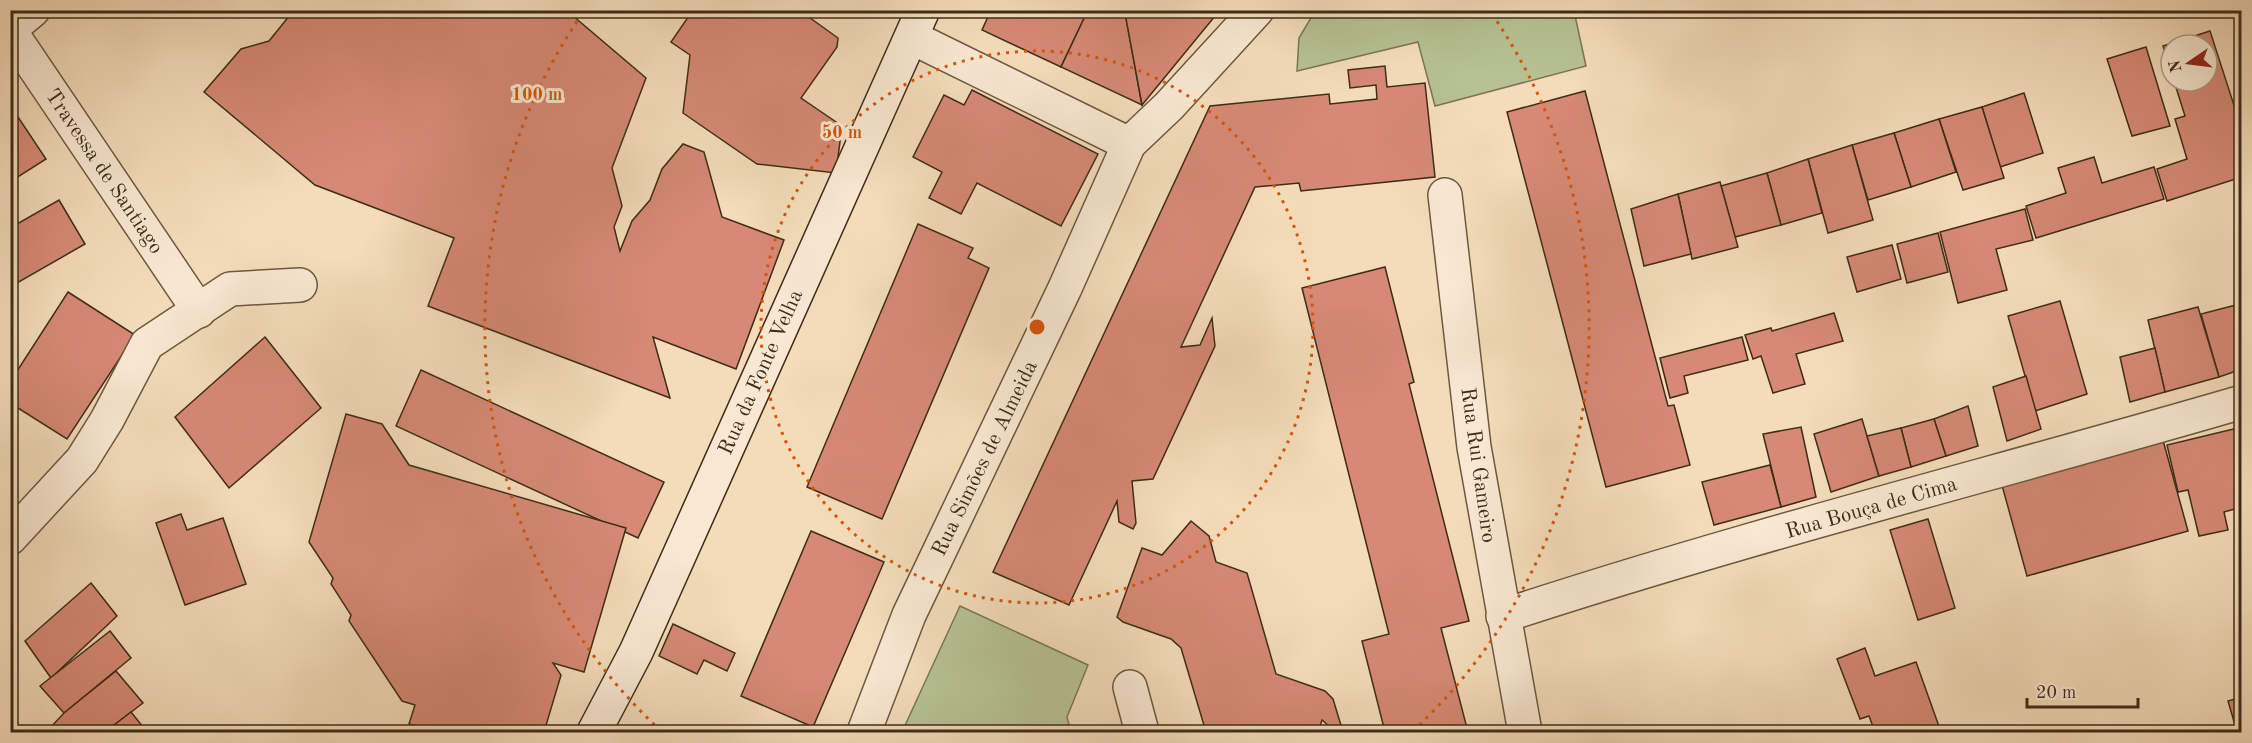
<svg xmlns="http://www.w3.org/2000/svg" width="2252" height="743" viewBox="0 0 2252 743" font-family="'Old Standard TT',serif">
  <rect width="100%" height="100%" fill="#f4dcba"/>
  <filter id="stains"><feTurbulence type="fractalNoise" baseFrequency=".00333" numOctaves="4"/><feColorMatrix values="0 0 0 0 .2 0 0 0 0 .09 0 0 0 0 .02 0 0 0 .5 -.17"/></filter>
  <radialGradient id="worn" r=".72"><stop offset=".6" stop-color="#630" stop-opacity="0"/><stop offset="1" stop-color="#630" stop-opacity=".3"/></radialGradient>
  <!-- green -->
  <g fill="#b6c294" stroke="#7a7756" stroke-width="1.5">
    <path d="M1315,11H1574L1586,66L1435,106L1418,42L1297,71L1299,38Z"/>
    <path d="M960,606L1088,665L1067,717L1071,732H902Z"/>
  </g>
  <!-- building -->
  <g fill="#d68975" stroke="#3e2c19" stroke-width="1.5">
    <path d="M294,10H538L536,17L559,10H566L646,78L612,168L622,206L614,227L620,251L632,221L650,200L662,169L683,144L704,152L722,217L784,240L736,369L653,337L670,398L428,306L454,238L315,185L204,92L241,49L269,41Z"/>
    <path d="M693,10H799L838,38L837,47L801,98L842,126L836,173L757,164L683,113L690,55L671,42Z"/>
    <path d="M991,10H1088L1061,67L982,30Z"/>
    <path d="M1088,10H1118L1125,13L1142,105L1061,67Z"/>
    <path d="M1127,10H1220L1142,105L1125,13Z"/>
    <path d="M2098,10H2123L2101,18Z"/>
    <path d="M2210,31L2242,130V177L2167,201L2157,169L2187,159L2175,119L2185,116L2174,81H2207V45H2171V71L2163,46Z"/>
    <path d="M2146,47L2170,126L2132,136L2107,59Z"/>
    <path d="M1385,66L1387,87L1425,83L1435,177L1301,191L1299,183L1255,187L1181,347L1200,345L1212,318L1215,346L1153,479L1132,481L1136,523L1133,529L1119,522L1117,501L1069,605L993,572L1210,106L1329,94L1330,104L1377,99L1376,85L1350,88L1348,70Z"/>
    <path d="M972,90L1098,154L1061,226L977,183L961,214L929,198L942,172L913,157L944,95L964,105Z"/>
    <path d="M1585,91L1668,406L1674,405L1690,465L1606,487L1507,112Z"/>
    <path d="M2024,93L2043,153L2000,167L1982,107Z"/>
    <path d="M10,105L46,159L10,182Z"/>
    <path d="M1982,107L2004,178L1963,190L1939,119Z"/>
    <path d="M1939,119L1956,172L1911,187L1894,133Z"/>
    <path d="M1894,133L1911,187L1868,200L1852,145Z"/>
    <path d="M1852,145L1873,220L1828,233L1808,159Z"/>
    <path d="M2094,157L2102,183L2154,167L2164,199L2036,238L2026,206L2066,193L2058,168Z"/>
    <path d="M1808,159L1822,213L1781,225L1767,173Z"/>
    <path d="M1767,173L1781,225L1735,237L1721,186Z"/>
    <path d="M1720,182L1738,247L1692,259L1678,194Z"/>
    <path d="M1678,194L1691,254L1644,266L1631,209Z"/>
    <path d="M59,200L85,244L10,287V228Z"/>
    <path d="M2025,209L2033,240L1996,249L2007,290L1958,303L1940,232Z"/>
    <path d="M918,224L973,248L968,258L989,268L882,519L807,487Z"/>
    <path d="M1938,233L1948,272L1907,283L1897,244Z"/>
    <path d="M1892,245L1901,279L1857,292L1847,257Z"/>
    <path d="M1385,267L1414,382L1409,384L1469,621L1441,628L1468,732H1385L1362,641L1389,634L1302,288Z"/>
    <path d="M68,292L135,335L67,439L10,403V382Z"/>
    <path d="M2060,301L2087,394L2035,411L2008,316Z"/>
    <path d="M2236,305L2242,329V369L2219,377L2201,314Z"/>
    <path d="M2198,307L2219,377L2165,392L2148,320Z"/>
    <path d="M1834,313L1843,341L1796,354L1805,384L1773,393L1761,356L1753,359L1745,335L1771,328L1772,331Z"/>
    <path d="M265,337L321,408L229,488L175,417Z"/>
    <path d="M1742,337L1748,360L1684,376L1688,393L1670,398L1660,358Z"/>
    <path d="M2155,348L2165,392L2130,402L2120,357Z"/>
    <path d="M421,370L664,482L638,538L396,426Z"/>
    <path d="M2026,376L2041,429L2007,441L1993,387Z"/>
    <path d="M1968,406L1978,446L1946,456L1934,419Z"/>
    <path d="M346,414L382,424L409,465L626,528L584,672L553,663L561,675L544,732H428L425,728L409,724L415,705L402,701L349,621L351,615L331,584L333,578L309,542Z"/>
    <path d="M1862,419L1879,476L1831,492L1814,434Z"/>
    <path d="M1934,419L1946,456L1911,467L1901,428Z"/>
    <path d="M1801,427L1816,497L1781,507L1763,434Z"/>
    <path d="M2242,427V507L2224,512L2228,530L2199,536L2188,490L2178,492L2167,445Z"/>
    <path d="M1901,428L1911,467L1879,476L1867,436Z"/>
    <path d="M2161,433L2188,531L2027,576L2000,478Z"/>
    <path d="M1770,465L1781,507L1714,525L1702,482Z"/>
    <path d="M181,514L187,530L223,518L246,584L185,605L156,523Z"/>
    <path d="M1928,519L1955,608L1918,620L1890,530Z"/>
    <path d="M1191,521L1209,536L1216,562L1247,573L1276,674L1325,691L1333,699L1343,732H1336L1322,720L1318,732H1206L1181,648L1171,639L1123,622L1117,617L1142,548L1162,555Z"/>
    <path d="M811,531L884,562L813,727L741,696Z"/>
    <path d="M91,583L117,616L51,678L25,641Z"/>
    <path d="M673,624L735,653L727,671L704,660L697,674L659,656Z"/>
    <path d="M110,631L131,658L64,713L40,686Z"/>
    <path d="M1865,648L1875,676L1916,662L1941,732H1875L1869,716L1860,719L1837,659Z"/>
    <path d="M116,671L143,703L105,732H51L48,730L64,713Z"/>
    <path d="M2242,697V732H2237L2228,701Z"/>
    <path d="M131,712L147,732H105Z"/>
  </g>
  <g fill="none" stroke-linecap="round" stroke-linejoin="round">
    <!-- street casing -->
    <g stroke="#6c5841" stroke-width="36">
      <g id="street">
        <path d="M10,29L33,10"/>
        <path d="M10,31L199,311"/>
        <path d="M913,38L1129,144"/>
        <path d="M1445,195L1474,447L1525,732"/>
        <path d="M10,538L82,460L107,420L147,344L230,289L300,285"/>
        <path d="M1503,616C1746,536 1995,474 2242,402"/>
        <path d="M1130,687L1142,732"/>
        <path d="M864,732L909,615L1065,288L1129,144L1169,106L1257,10"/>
      </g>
    </g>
    <!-- secondary casing -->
    <g stroke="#3e2c19" stroke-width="36">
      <path id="secondary" d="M594,732L636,652L923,10"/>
    </g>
    <!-- street -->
    <use href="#street" stroke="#f8e8d2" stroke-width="33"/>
    <!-- secondary -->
    <use href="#secondary" stroke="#f8e8d2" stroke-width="33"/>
  </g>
  <!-- distance rings -->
  <g fill="none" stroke="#d7540d" stroke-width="3" stroke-dasharray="3 6">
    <circle cx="1037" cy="327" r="276"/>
    <path d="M661 731A552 552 0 0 1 582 14M1492 14A552 552 0 0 1 1413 731"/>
  </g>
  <g text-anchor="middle" stroke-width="6" stroke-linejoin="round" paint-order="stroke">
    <!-- street labels -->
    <g font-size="21" fill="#3e2c19" stroke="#f8e8d2">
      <text transform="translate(105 171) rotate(56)" y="7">Travessa de Santiago</text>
      <text transform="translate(760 372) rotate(-66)" y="7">Rua da Fonte Velha</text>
      <text transform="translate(984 458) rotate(-64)" y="7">Rua Simões de Almeida</text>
      <text transform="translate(1479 465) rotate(82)" y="7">Rua Rui Gameiro</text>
      <text transform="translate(1871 507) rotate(-16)" y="7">Rua Bouça de Cima</text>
    </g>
  </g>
  <circle cx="1037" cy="327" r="9" fill="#d7540d" stroke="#f8e8d2" stroke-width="3"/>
  <g font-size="18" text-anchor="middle" font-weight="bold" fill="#d7540d" stroke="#f8e8d2" stroke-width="6" stroke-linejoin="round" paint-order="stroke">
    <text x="537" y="100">100 m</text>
    <text x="842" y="138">50 m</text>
  </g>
  <!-- margin -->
  <rect width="2252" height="743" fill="none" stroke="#f4dcba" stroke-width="36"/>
  <rect x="12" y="12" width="2228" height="719" fill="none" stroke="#3e2c19" stroke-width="3"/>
  <rect x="18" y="18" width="2216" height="707" fill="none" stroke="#3e2c19" stroke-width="1.5"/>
  <!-- north arrow -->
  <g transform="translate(2189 63) rotate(256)"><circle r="28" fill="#f8e8d2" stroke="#ae9d88" stroke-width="1.5"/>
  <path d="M0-4.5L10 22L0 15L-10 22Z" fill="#8f2418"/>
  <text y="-9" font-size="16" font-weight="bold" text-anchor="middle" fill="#3e2c19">N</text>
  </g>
  <!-- scale -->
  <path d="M2027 698v9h111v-9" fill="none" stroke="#3e2c19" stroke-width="3"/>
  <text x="2036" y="698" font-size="18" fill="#3e2c19" stroke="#f8e8d2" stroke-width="4.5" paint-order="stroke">20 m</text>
  <rect width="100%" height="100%" filter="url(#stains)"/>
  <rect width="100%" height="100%" fill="url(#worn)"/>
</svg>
